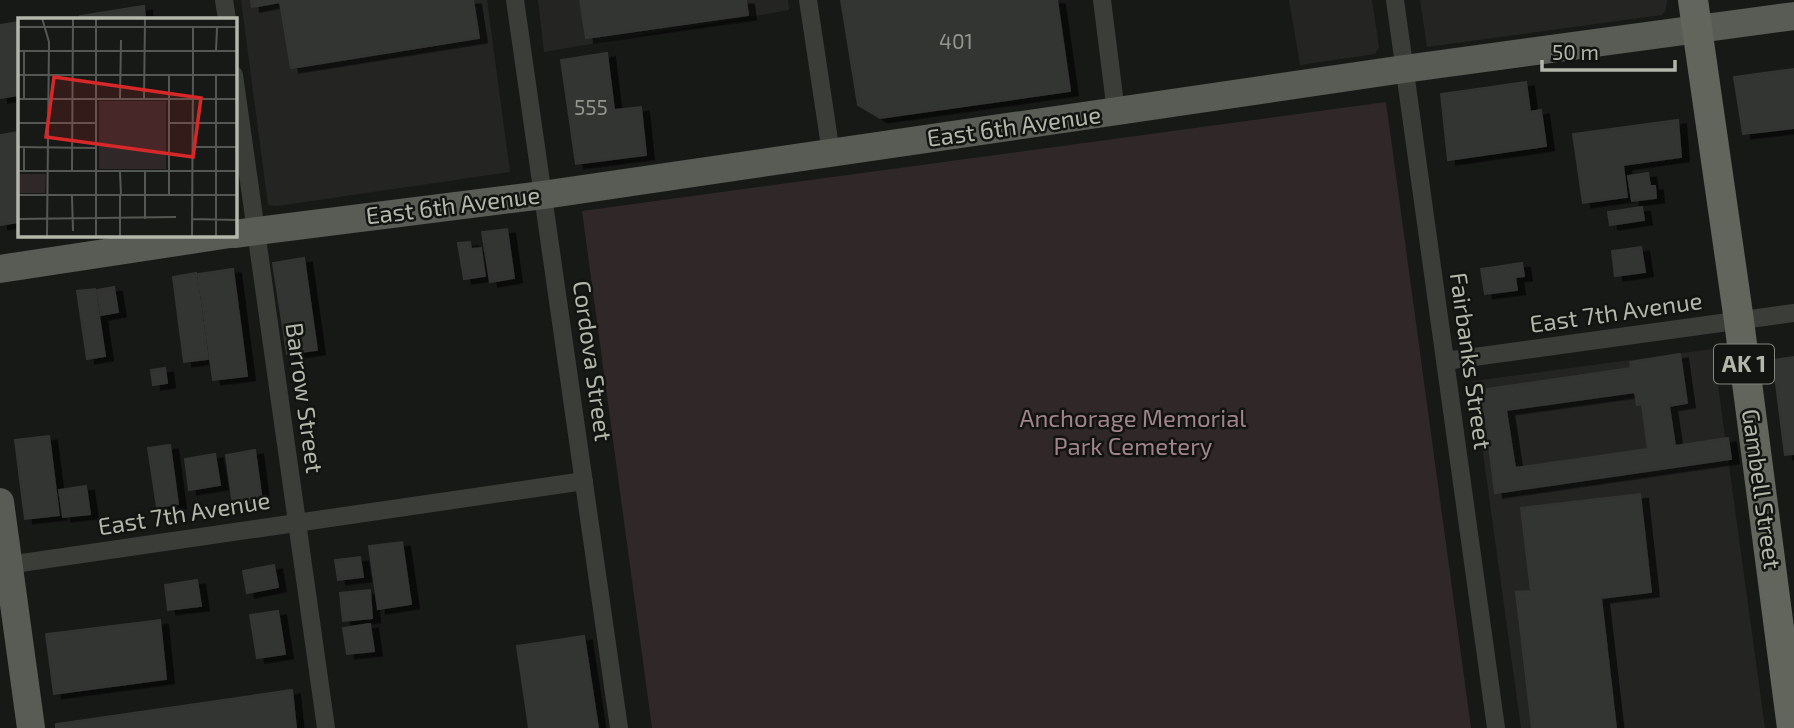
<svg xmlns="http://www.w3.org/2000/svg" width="1794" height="728" viewBox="0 0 1794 728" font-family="'Exo 2',sans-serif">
  <defs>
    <filter id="shadow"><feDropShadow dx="8" dy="4.5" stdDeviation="0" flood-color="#0009"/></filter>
  </defs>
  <rect width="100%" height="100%" fill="#171917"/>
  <!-- built -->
  <g fill="#242523">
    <path d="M241,0H487L510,172L277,206L268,205Z"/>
    <path d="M538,0H788L789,10L544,52Z"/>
    <path d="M1289,0H1372L1379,47L1375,54L1300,65Z"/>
    <path d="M1420,0H1667V3L1665,12L1662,15L1427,47Z"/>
    <path d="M1713,349L1765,728H1521L1473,381Z"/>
  </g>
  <!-- green -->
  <path fill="#302729" d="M1386,102L1471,728H652L582,211Z"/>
  <!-- building -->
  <g fill="#333432" stroke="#323431" stroke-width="2" fill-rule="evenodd" filter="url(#shadow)">
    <path d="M251,0H473L479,38L291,68L280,2L252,7Z"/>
    <path d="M580,0H746L748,15L586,38Z"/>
    <path d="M841,0H1057L1070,91L880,118L858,105Z"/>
    <path d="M144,6L145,19H80V16Z"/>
    <path d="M19,22V95L0,98V25Z"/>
    <path d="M607,53L614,110L641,107L646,155L576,164L561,60Z"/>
    <path d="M1794,69V128L1743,134L1734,77Z"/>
    <path d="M1526,82L1530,112L1541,110L1546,146L1448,160L1441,94Z"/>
    <path d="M1678,120L1681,157L1623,165L1627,197L1583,203L1573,134Z"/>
    <path d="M19,132V222L0,225V135Z"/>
    <path d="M1648,173L1650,186H1655L1656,198L1632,201L1628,176Z"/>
    <path d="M1642,207L1644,220L1610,225L1608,212Z"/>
    <path d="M507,229L514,278L490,282L482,232Z"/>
    <path d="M470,242L471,249L481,248L485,276L464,279L458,243Z"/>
    <path d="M1641,247L1645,272L1615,276L1612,251Z"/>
    <path d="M304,258L317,350L287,354L273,263Z"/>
    <path d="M1522,263L1524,276L1515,277L1517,290L1485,294L1481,269Z"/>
    <path d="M233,269L247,376L213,380L198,274Z"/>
    <path d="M196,273L208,359L184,362L173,277Z"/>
    <path d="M114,287L118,312L101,315L97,290Z"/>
    <path d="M95,289L105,356L87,359L77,291Z"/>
    <path d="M1680,354L1687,403L1669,406L1675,446L1728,438L1731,459L1495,493L1485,414H1483L1480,390L1631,368L1630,362ZM1635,392L1637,405L1642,404L1648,449L1515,468L1506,410Z"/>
    <path d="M1794,357V454L1785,455L1773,360Z"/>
    <path d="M165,368L167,383L153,385L151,370Z"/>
    <path d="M49,436L59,515L25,519L15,440Z"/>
    <path d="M170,445L178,504L157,507L148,448Z"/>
    <path d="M255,450L262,501L233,505L226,455Z"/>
    <path d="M215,454L220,485L189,490L185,459Z"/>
    <path d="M86,486L90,514L63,517L59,490Z"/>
    <path d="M1640,494L1651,592L1601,598L1616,728H1532L1516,592L1531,591L1521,508Z"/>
    <path d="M402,542L411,604L378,609L369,546Z"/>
    <path d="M360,557L363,577L338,580L335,560Z"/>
    <path d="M274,565L278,587L247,593L243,571Z"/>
    <path d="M197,580L201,606L168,610L165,585Z"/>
    <path d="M370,590L372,618L343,621L340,593Z"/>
    <path d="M278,611L285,654L257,658L250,615Z"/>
    <path d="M160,620L166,679L54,694L46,634Z"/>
    <path d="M370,624L374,651L347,654L343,628Z"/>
    <path d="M584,636L598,728H529L517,646Z"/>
    <path d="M292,690L296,728H56V724Z"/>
  </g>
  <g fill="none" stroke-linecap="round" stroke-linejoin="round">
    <!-- minor -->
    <g stroke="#3a3d38" stroke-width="18">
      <path d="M224,0L227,19"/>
      <path d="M515,0L619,728"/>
      <path d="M808,0L831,153"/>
      <path d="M1102,0L1116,112"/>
      <path d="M1395,0L1496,728"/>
      <path d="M234,75L326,728"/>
      <path d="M1445,361L1794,313"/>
      <path d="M0,566L584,481"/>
    </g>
    <!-- primary -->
    <g stroke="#585c54" stroke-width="28">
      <path d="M234,234L543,195L1404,69L1794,16"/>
      <path d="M0,269L230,234"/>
      <path d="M0,502L31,728"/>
    </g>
    <!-- trunk -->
    <path stroke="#61655c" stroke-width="30" d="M1693,0L1739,321L1792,728"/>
  </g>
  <g text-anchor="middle" stroke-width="5" stroke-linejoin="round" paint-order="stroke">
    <!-- number labels -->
    <g font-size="21" fill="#92968c">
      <text x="956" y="49">401</text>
      <text x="591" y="115">555</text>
    </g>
    <!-- shield labels -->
    <rect fill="#121412" stroke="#82867c" stroke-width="2" x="1714" y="344.5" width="60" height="39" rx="5"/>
    <g font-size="23" font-weight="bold" fill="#b2b7aa">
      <text x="1744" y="372">AK 1</text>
    </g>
    <!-- street labels -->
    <g font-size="24" fill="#b2b7aa" stroke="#121412">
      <text transform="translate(1014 127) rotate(-8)" y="8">East 6th Avenue</text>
      <text transform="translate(453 206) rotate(-7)" y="8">East 6th Avenue</text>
      <text transform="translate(1616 313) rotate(-8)" y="8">East 7th Avenue</text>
      <text transform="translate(592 361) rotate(82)" y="8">Cordova Street</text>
      <text transform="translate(1470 361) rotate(82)" y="8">Fairbanks Street</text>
      <text transform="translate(304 398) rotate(82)" y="8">Barrow Street</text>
      <text transform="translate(1761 489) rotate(82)" y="8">Gambell Street</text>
      <text transform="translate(184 514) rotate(-9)" y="8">East 7th Avenue</text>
    </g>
    <!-- park labels -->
    <g font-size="24" fill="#a18389" stroke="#121412">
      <text x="1133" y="427">Anchorage Memorial<tspan x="1133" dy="28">Park Cemetery</tspan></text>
    </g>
  </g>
  <!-- overview -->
  <g transform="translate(18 18)">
    <rect width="219" height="219" fill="#171917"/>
    <path d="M81,83H148V151H81ZM0,156H28L27,175H0Z" fill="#302729"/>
    <path fill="none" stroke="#555852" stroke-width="2" d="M24,0L31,24L29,219M78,0V219M0,9H219M0,33H219M6,33V81M198,33L199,10M0,57H175V10M151,57V177M0,81H219M102,81L103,22M126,81L127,0M0,105H78M150,105H219M0,129L78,130M175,129H219M54,152L55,0M0,153H45M6,153V129M42,153H219M102,154L103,177H219M0,177H102V219M54,178L55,213M0,201L158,199M127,201V154M175,201L219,202M174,219L175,57H219M198,219V57"/>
    <path fill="#d62828" fill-opacity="0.15" stroke="#d62828" stroke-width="3.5" d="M36,59L183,80L175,139L28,119Z"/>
    <rect width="219" height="219" fill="none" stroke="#b2b7aa" stroke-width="3.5"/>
  </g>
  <!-- scale -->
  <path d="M1542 60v10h133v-10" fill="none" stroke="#b2b7aa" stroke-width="3.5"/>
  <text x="1552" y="60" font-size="21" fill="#b2b7aa" stroke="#121412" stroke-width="5" paint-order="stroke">50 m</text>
</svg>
